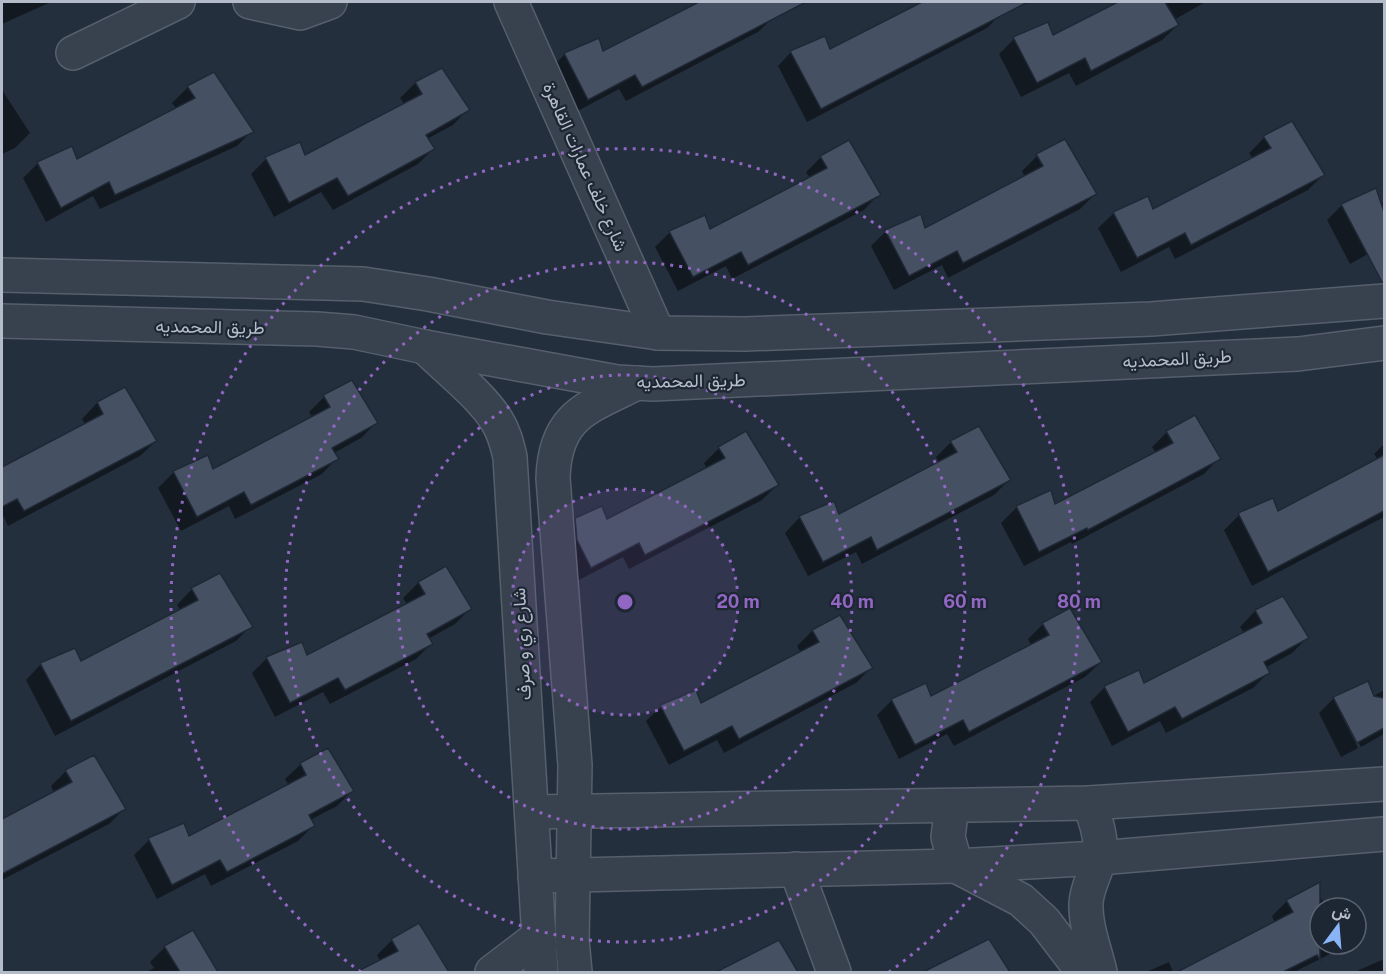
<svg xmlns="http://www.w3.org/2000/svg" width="1386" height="974" viewBox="0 0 1386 974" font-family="'Public Sans',Vazirmatn,sans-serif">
  <rect width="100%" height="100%" fill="#242f3e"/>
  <!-- shadow -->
  <g fill="#0007">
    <path d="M2,2H51L2,24Z"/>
    <path d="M703,2H764L774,17L758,32L626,101L619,89L572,114L549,70L564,55L598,40L603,53Z"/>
    <path d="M925,2H992L1000,15L987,28L807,122L778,66L791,52L830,51Z"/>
    <path d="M1121,2H1205L1174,20L1178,25L1162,40L1076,86L1069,73L1021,97L999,54L1014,39L1052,37Z"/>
    <path d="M441,70L468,109L453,125L427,139L433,149L418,164L333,210L321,192L274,217L251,174L266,159L304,157L405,105L400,98L415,83Z"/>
    <path d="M214,74L252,131L237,146L100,209L93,196L46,222L23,178L38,163L76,161L177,109L172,103L187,88Z"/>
    <path d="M2,90L30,133L15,148L2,154Z"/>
    <path d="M1292,123L1323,175L1308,190L1175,259L1169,247L1121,272L1098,228L1114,213L1152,211L1253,159L1249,153L1264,138Z"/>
    <path d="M1037,156L1095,194L1080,209L948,278L942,265L894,290L871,246L886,231L924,230L1025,177L1022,171Z"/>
    <path d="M821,157L879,194L864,210L732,279L726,266L678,291L655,247L670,232L709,231L810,178L806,172Z"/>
    <path d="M1384,201V245L1350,264L1327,220L1342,205L1380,204Z"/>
    <path d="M124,389L156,441L140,456L8,526L2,513V469L86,425L82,419L97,403Z"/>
    <path d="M324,397L376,423L361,438L334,453L337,458L322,474L235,519L229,506L181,531L158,488L174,472L207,457L212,471L313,418L309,412Z"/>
    <path d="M1167,432L1219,458L1204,474L1072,544L1071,542L1024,566L1001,523L1016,508L1050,492L1055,506L1156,453L1152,447Z"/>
    <path d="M951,442L1009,480L994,495L862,564L856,552L808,576L785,533L800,517L839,516L939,463L936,457Z"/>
    <path d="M1384,444V517L1252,586L1224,530L1239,515L1272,500L1277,513L1378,460L1374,454Z"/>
    <path d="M719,448L777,485L762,500L629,569L623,557L575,582L560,535L576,519L606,521L707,469L704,463Z"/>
    <path d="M445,568L470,609L455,624L428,639L431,644L416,659L330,704L323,692L275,717L252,673L267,658L306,657L407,604L403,598L418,583Z"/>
    <path d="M192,589L251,626L236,641L55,736L26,680L41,664L80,663L181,611L177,605Z"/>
    <path d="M1283,598L1307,638L1292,653L1265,668L1268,673L1253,688L1166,733L1160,721L1112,746L1090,702L1105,687L1143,685L1244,633L1240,627L1255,611Z"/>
    <path d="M839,617L871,668L856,683L724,753L717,740L669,765L646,721L661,706L700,705L801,653L797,646L812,631Z"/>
    <path d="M1043,624L1101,662L1085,677L954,746L947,734L899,759L877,715L892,700L930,698L1031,645L1028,639Z"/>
    <path d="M1384,690V734L1361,747L1338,702H1335L1358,748L1341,757L1319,713L1334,698L1372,697Z"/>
    <path d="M327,750L352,791L337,806L310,820L313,826L298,841L211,886L205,874L157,899L134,855L149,840L188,838L289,786L285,779L301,764Z"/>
    <path d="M93,757L124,809L109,824L2,880V820L54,793L51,786L66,771Z"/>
    <path d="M1314,887L1327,908H1320V944H1340L1330,954L1294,972H1180L1275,923L1272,916L1287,901Z"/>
    <path d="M192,932L216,972H146L154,968L150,962L165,947Z"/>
    <path d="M392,940L443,966L437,972H359L380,961L377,955Z"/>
    <path d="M778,941L797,972H736L735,971Z"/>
    <path d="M989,941L1008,972H948L946,969Z"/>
    <path d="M1384,959V972H1357L1359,970Z"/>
    <path d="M1169,962L1173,972H1146Z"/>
  </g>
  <!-- building -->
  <g fill="#455162" stroke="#1f2835" stroke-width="1.5">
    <path d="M699,2H806L642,87L635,75L588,100L564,53L599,38L603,51Z"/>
    <path d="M922,2H1028L821,109L790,51L825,36L830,49Z"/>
    <path d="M1118,2H1165L1179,25L1091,71L1085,58L1037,83L1013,37L1048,22L1053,35Z"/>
    <path d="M442,68L470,110L426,135L435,149L348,196L337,178L289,203L265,157L300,142L305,155L422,94L415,82Z"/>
    <path d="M214,72L254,132L115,195L109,182L61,208L37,162L72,146L77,159L195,98L187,86Z"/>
    <path d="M1292,121L1325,175L1191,245L1185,233L1137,258L1113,212L1148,196L1153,209L1271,148L1263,136Z"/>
    <path d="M1065,139L1097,194L963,263L957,251L909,276L885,230L921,214L925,228L1043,166L1036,154Z"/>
    <path d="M849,140L881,195L748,265L741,252L693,277L669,231L705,215L710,229L827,168L820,156Z"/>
    <path d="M1376,188L1384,212V283L1382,282L1341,204Z"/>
    <path d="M352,380L378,423L332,448L339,459L251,505L244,492L197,517L173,471L208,455L213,469L330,407L323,395Z"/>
    <path d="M125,387L157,441L24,511L17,499L2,507V467L103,414L97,402Z"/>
    <path d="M1195,415L1221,459L1088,530L1087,528L1039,552L1016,506L1051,490L1055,504L1173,443L1166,431Z"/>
    <path d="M979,426L1011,480L877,550L871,537L823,562L799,516L834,501L839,514L957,452L950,441Z"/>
    <path d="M746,431L779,485L645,555L639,543L591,568L577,540L575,518L602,506L607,519L725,458L718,447Z"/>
    <path d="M1384,455V511L1268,572L1238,513L1273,498L1278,511Z"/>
    <path d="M446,566L472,609L427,634L433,644L345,690L338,678L290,703L266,657L302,642L307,655L425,594L418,582Z"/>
    <path d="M220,573L253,627L71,721L40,663L75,648L81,661L198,600L191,588Z"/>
    <path d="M1283,596L1309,638L1264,662L1270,673L1182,719L1175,707L1128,732L1104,686L1139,670L1144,683L1262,623L1255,610Z"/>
    <path d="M1070,608L1102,662L969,732L963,720L915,745L891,699L926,683L931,696L1049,635L1042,623Z"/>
    <path d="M840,615L873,668L739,739L732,726L684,751L660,705L696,690L701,703L819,642L812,630Z"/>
    <path d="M1368,681L1374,696L1384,698V728L1357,743L1333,697Z"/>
    <path d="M328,748L354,791L309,815L315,826L227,872L220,860L172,885L148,838L184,823L189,836L306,775L300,763Z"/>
    <path d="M94,755L126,809L2,874V819L72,782L65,770Z"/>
    <path d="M1320,882V960L1317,955L1283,972H1177L1293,912L1286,900Z"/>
    <path d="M419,923L449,972H356L398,951L391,939Z"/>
    <path d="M193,930L218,972H180L164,946Z"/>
    <path d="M989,939L1010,972H923Z"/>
    <path d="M779,940L798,972H716Z"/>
  </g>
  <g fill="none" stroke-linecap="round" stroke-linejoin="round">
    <!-- minor casing -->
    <g stroke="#565f6c" stroke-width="36">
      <g id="minor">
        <path d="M250,2L300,13L330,2"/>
        <path d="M511,2L658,333"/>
        <path d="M73,53L178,2"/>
        <path d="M2,275L363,284L428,294L547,317L658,333L745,334L1151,319L1384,301"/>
        <path d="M2,321L317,329L354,332L425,347L617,382L653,384L1298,354L1384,343"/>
        <path d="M425,347C447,369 482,396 497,421C504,432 507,444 510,457L541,972"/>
        <path d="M1089,803C1096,820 1103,840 1099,858C1096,874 1087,886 1086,903C1085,926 1095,950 1100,972"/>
        <path d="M952,806L948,837L956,866L1021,900L1044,921L1083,972"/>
        <path d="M532,812L1089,803L1384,784"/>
        <path d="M796,869L834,972"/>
        <path d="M535,876L956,866L1099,858L1384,834"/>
        <path d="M492,972L538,937"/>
        <path d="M575,972L572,940L575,765L553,478C555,415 587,408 637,383"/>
      </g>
    </g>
    <!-- minor -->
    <use href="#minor" stroke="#38414e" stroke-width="33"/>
  </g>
  <!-- distance rings -->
  <circle cx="625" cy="602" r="113" fill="#9266c3" fill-opacity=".12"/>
  <g fill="none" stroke="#9266c3" stroke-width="3" stroke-dasharray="3 6">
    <circle cx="625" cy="602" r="113"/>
    <circle cx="625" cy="602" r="227"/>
    <circle cx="625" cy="602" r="340"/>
    <path d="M361 972A454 454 0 1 1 889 972"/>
  </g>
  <g text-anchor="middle" stroke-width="4.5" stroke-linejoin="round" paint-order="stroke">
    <!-- street labels -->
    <g font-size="18" fill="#b4bcc9" stroke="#1d2633">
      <text transform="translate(585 167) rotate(66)" y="6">شارع خلف عمارات القاهرة</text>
      <text transform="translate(210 327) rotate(1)" y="6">طريق المحمديه</text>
      <text transform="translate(1177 359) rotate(-3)" y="6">طريق المحمديه</text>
      <text transform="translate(691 381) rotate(-1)" y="6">طريق المحمديه</text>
      <text transform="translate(522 644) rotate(-93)" y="6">شارع ري و صرف</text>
    </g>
  </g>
  <circle cx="625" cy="602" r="9" fill="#9266c3" stroke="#1d2633" stroke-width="3"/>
  <g font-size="18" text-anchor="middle" font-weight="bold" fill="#9266c3" stroke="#1d2633" stroke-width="4.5" stroke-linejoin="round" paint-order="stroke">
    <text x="738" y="608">20 m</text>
    <text x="852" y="608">40 m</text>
    <text x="965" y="608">60 m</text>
    <text x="1079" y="608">80 m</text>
  </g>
  <!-- border -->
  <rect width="1386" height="974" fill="none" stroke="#b4bcc9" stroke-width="6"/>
  <!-- north arrow -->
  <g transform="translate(1338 926) rotate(16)"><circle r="28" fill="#1d2633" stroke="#59626f" stroke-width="1.5"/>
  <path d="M0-4.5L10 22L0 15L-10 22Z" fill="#8ab4f8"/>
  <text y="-9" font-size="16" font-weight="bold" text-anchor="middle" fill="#b4bcc9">ش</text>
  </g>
</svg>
